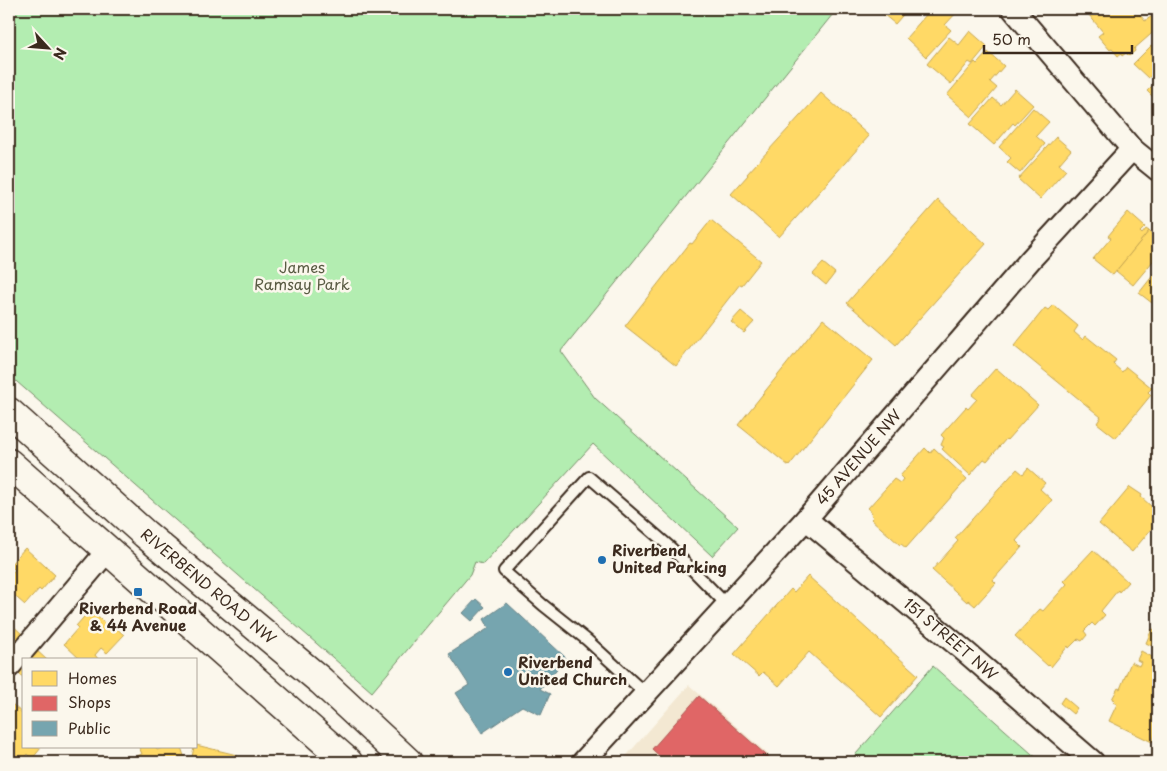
<svg xmlns="http://www.w3.org/2000/svg" width="1167" height="771" viewBox="0 0 1167 771" font-family="'Playpen Sans',sans-serif">
  <rect width="100%" height="100%" fill="#fbf7ec"/>
  <filter id="ink" filterUnits="userSpaceOnUse"><feTurbulence type="fractalNoise" baseFrequency=".02" numOctaves="2"/><feDisplacementMap in="SourceGraphic" scale="10" xChannelSelector="R" yChannelSelector="G"/><feConvolveMatrix kernelMatrix="1 2 1 2 8 2 1 2 1" color-interpolation-filters="sRGB"/></filter>
  <g filter="url(#ink)">
    <!-- built -->
    <path fill="#f3e8d2" d="M689,685L777,762H621Z"/>
    <!-- green -->
    <g fill="#b3edb1" stroke="#778c68">
      <path d="M9,9H837L561,351L595,398L738,527L712,556L593,444L483,564L475,562L470,575L372,692L9,375Z"/>
      <path d="M933,666L1041,762H849Z"/>
    </g>
    <!-- homes -->
    <g fill="#ffd966" stroke="#c4a450">
      <path d="M877,9H908L895,24Z"/>
      <path d="M928,9H955L958,11L945,25L951,30L926,57L906,38L926,15L924,14Z"/>
      <path d="M1096,9H1119L1121,11L1124,9H1137L1138,10L1137,11L1145,21L1152,16L1158,24V28L1134,49L1135,51L1129,56L1126,53L1122,56L1121,54L1118,56L1112,49L1110,50L1098,36L1103,32L1089,15Z"/>
      <path d="M970,31L987,46L972,64L969,62L951,84L927,64L949,37L959,45Z"/>
      <path d="M1158,39V102L1147,91L1155,83L1153,81L1156,77L1153,74L1148,78L1133,64Z"/>
      <path d="M988,52L1004,66L990,82L997,88L972,117L947,95L975,62L977,64Z"/>
      <path d="M1015,89L1033,105L1015,125L1013,123L994,145L970,124L993,98L1001,105Z"/>
      <path d="M821,93L869,136L779,237L731,194L748,175L747,174Z"/>
      <path d="M1033,108L1049,122L1036,136L1045,144L1020,173L1007,162L1011,158L999,147Z"/>
      <path d="M1056,137L1071,150L1059,164L1066,170L1040,199L1018,179Z"/>
      <path d="M938,200L986,244L896,345L847,303Z"/>
      <path d="M1128,212L1145,227L1140,232L1142,234L1146,229L1149,231L1113,275L1093,259L1111,238L1108,236Z"/>
      <path d="M711,220L761,261L742,285L740,284L676,366L625,326L690,243L692,244Z"/>
      <path d="M1155,229L1158,232V255L1133,285L1116,271L1149,231L1152,234Z"/>
      <path d="M823,263L835,273L826,285L813,274Z"/>
      <path d="M1158,269V301L1155,299L1152,303L1139,293Z"/>
      <path d="M1053,305L1078,326L1074,332L1083,340L1086,336L1116,360L1113,364L1122,372L1126,367L1152,388L1148,392L1151,395L1116,438L1097,423L1101,417L1014,346L1045,308L1048,310Z"/>
      <path d="M741,311L754,322L744,333L731,322Z"/>
      <path d="M823,319L873,360L789,466L738,425Z"/>
      <path d="M996,368L1038,405L1007,440L1006,439L987,461L984,459L970,475L942,449L944,447L941,445L944,438L941,435L966,407L968,409L977,399L972,395Z"/>
      <path d="M925,448L930,453L934,448L967,479L906,548L901,544L900,545L871,519L873,517L871,514L872,513L868,508L894,479L900,483L903,479L900,476Z"/>
      <path d="M1028,468L1045,483L1040,489L1052,500L1022,534L1016,541L1022,547L993,580L996,583L975,606L968,600L967,602L932,570L958,541L955,538L1017,469L1023,474Z"/>
      <path d="M1130,487L1142,495L1141,497L1152,507L1154,505L1158,509V521L1132,552L1099,524Z"/>
      <path d="M25,548L55,575L41,591L39,589L25,605L9,591V575L15,570L10,565Z"/>
      <path d="M1093,550L1128,582L1119,592L1118,590L1101,611L1105,615L1095,626L1092,623L1084,631L1087,635L1082,641L1078,639L1069,648L1068,646L1051,667L1049,665L1048,666L1015,636L1040,609L1043,611L1067,584L1064,581Z"/>
      <path d="M808,576L918,675L881,717L809,652L779,686L763,672L759,676L734,654L791,589L794,592Z"/>
      <path d="M90,610L111,629L114,626L124,635L107,653L101,648L95,655L99,660H81L64,644L78,628L76,626Z"/>
      <path d="M9,622L23,635L9,651Z"/>
      <path d="M1156,625H1158V649L1146,643L1152,629L1154,630Z"/>
      <path d="M34,648L47,660H24V678L15,670Z"/>
      <path d="M1141,651L1158,660V729L1152,742L1109,721L1117,704L1113,702L1115,700L1112,699L1118,688L1120,689L1131,662L1139,666L1141,662L1137,660Z"/>
      <path d="M1064,697L1077,708L1073,714L1060,703Z"/>
      <path d="M12,704L24,715V747L41,748L32,759L27,754L20,762H9V741L12,738L9,736V708Z"/>
      <path d="M196,745L237,755L235,762H191L194,747H196Z"/>
      <path d="M139,747H156L157,750L164,747H181L185,759L180,761L181,762H129L128,760L142,754Z"/>
    </g>
    <!-- shops -->
    <path fill="#e06666" stroke="#ae5450" d="M699,696L774,762H666L652,749Z"/>
    <!-- public -->
    <g fill="#76a5af" stroke="#648084">
      <path d="M476,599L485,607L472,621L463,613Z"/>
      <path d="M507,603L566,658L540,689L550,694L541,715L522,706L482,733L456,693L469,685L449,654L489,628L484,619Z"/>
    </g>
    <g fill="none" stroke-linecap="round" stroke-linejoin="round">
      <!-- lane casing -->
      <g stroke="#3b2a1e" stroke-width="14">
        <path id="lane" d="M646,694L587,640L543,605L504,571L589,477L670,547L727,605"/>
      </g>
      <!-- street casing -->
      <g stroke="#3b2a1e" stroke-width="25">
        <g id="street">
          <path d="M1013,9L1132,149L1158,170"/>
          <path id="s1" d="M806,519L968,654L1093,762"/>
          <path d="M9,667L108,550"/>
          <path id="s2" d="M583,762L806,519L1031,259L1132,149"/>
        </g>
      </g>
      <!-- secondary casing -->
      <g stroke="#3b2a1e" stroke-width="31">
        <g id="secondary">
          <path id="s3" d="M9,412L145,534L321,681L408,762"/>
          <path d="M9,463L348,762"/>
        </g>
      </g>
      <!-- lane -->
      <use href="#lane" stroke="#fbf7ec" stroke-width="10"/>
      <!-- street -->
      <use href="#street" stroke="#fbf7ec" stroke-width="21"/>
      <!-- secondary -->
      <use href="#secondary" stroke="#fbf7ec" stroke-width="28"/>
    </g>
  </g>
  <!-- markers -->
  <g fill="#1f6fb2" stroke="#fbf7ec" stroke-width="2">
    <circle cx="602" cy="560" r="5"/>
    <rect x="133" y="587" width="10" height="10" rx="2.5"/>
    <circle cx="508" cy="672" r="5"/>
  </g>
  <g text-anchor="middle" stroke-width="5" stroke-linejoin="round" paint-order="stroke">
    <!-- park labels -->
    <g font-size="15" fill="#595b43" stroke="#fbf7ec">
      <text x="302" y="273">James<tspan x="302" dy="17">Ramsay Park</tspan></text>
    </g>
    <!-- street labels -->
    <g font-size="15" fill="#3b2a1e" stroke="#fbf7ec">
      <text dy="5" stroke="none"><textPath href="#s2" startOffset="411">45 AVENUE NW</textPath></text>
      <text dy="5" stroke="none"><textPath href="#s3" startOffset="265">RIVERBEND ROAD NW</textPath></text>
      <text dy="5" stroke="none"><textPath href="#s1" startOffset="188">151 STREET NW</textPath></text>
    </g>
    <!-- poi labels -->
    <g font-size="15" font-weight="bold" fill="#3b2a1e" stroke="#fbf7ec" text-anchor="start">
      <text x="612" y="556">Riverbend<tspan x="612" dy="17">United Parking</tspan></text>
      <text x="138" y="614" text-anchor="middle">Riverbend Road<tspan x="138" dy="17">&amp; 44 Avenue</tspan></text>
      <text x="518" y="668">Riverbend<tspan x="518" dy="17">United Church</tspan></text>
    </g>
  </g>
  <!-- margin -->
  <rect width="1167" height="771" fill="none" stroke="#fbf7ec" stroke-width="30"/>
  <rect x="15" y="15" width="1137" height="741" fill="none" stroke="#3b2a1e" stroke-width="2" filter="url(#ink)"/>
  <!-- legend -->
  <rect x="22" y="658" width="175" height="90" fill="#fbf7ec" stroke="#aea59a"/>
  <rect x="32" y="671" width="25" height="15" fill="#ffd966" stroke="#aea59a"/>
  <text x="68" y="684" font-size="15" fill="#3b2a1e">Homes</text>
  <rect x="32" y="696" width="25" height="15" fill="#e06666" stroke="#aea59a"/>
  <text x="68" y="708" font-size="15" fill="#3b2a1e">Shops</text>
  <rect x="32" y="721" width="25" height="15" fill="#76a5af" stroke="#aea59a"/>
  <text x="68" y="734" font-size="15" fill="#3b2a1e">Public</text>
  <!-- north arrow -->
  <g transform="translate(48 48) rotate(116)" stroke="#fbf7ec" stroke-width="4" paint-order="stroke">
  <path d="M0-4L9 19L0 12L-9 19Z" fill="#3b2a1e"/>
  <text y="-8" font-size="14" font-weight="bold" text-anchor="middle" fill="#3b2a1e">N</text>
  </g>
  <!-- scale -->
  <path d="M984 45v8h148v-8" fill="none" stroke="#3b2a1e" stroke-width="2.5"/>
  <text x="992" y="45" font-size="15" fill="#3b2a1e" stroke="#fbf7ec" stroke-width="4" paint-order="stroke">50 m</text>
</svg>
